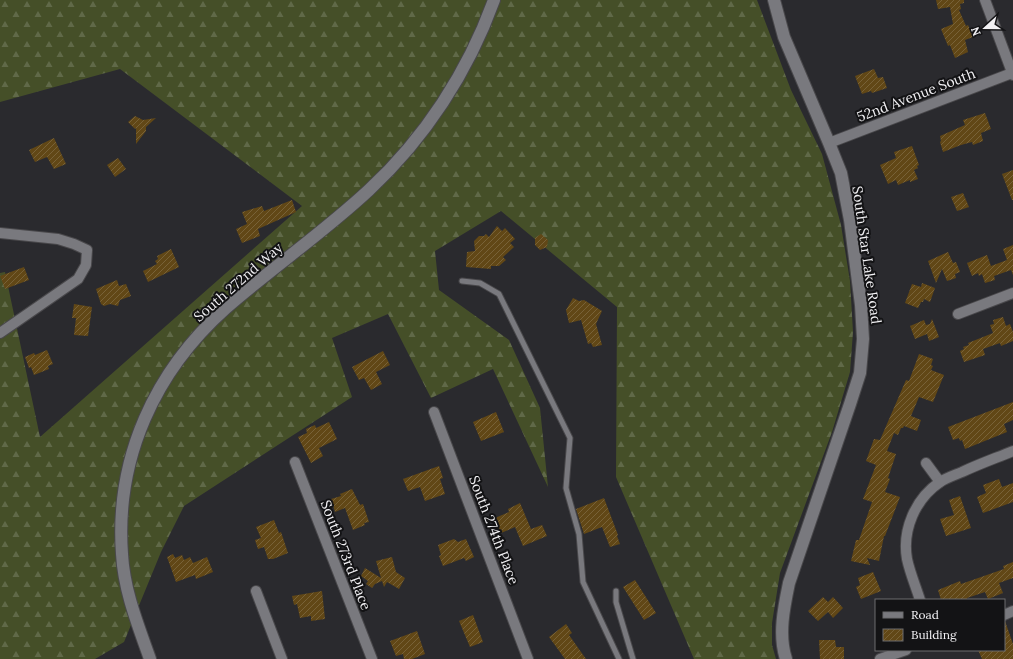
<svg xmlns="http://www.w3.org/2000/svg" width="1013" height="659" viewBox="0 0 1013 659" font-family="Lora,serif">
  <defs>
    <pattern id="forest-firs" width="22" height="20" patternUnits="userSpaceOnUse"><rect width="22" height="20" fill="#454f28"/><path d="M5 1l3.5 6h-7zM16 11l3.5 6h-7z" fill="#606948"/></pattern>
    <pattern id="building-hatch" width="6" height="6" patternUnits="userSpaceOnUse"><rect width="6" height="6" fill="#614716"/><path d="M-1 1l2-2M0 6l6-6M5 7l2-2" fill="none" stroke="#786238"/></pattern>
  </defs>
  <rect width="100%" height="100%" fill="#2a2a2e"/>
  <!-- forest -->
  <path fill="url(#forest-firs)" d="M0,0H757L791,90L822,154L841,225L850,281L853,332L850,372L832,432L780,573L772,623V645L776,659H694L616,477L617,307L501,211L435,251L439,290L509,340L540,408L548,487L493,369L431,398L388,314L332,338L352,397L184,506L161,552L124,642L95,659H0V273L5,272L40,437L302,206L120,69L0,102Z"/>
  <!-- building -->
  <g fill="url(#building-hatch)">
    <path d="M936,0H964V3L960,4L961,9L959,10L966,26L968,25L973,37L965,40L968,52L955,58L950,45L948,46L941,29L953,24L950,7L938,9Z"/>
    <path d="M874,69L878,78L883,77L887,88L872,93L871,91L862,94L855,76Z"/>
    <path d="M985,113L991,129L981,133L983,141L973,145L972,142L961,145L943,152L940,142L941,141L940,136L965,125L963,120Z"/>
    <path d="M135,116L143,120L156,118L146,127V131L136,144V128L135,129L128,122Z"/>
    <path d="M54,138L66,164L54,169L47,157L35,162L29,150Z"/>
    <path d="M912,146L919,165L917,166L918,168L914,170L918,179L910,182V180L898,185L896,180L888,184L880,165L896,158L894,152Z"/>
    <path d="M118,158L126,169L115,177L107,165Z"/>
    <path d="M1013,170V200H1012L1002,174Z"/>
    <path d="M963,193L969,207L957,211L951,197Z"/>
    <path d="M292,200L296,212L258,229L260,236L242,243L236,229L247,224L242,212L262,206L264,211Z"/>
    <path d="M497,226L502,231L505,228L515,239L510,243L514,247L503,257L506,260L499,266H491V269L466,267L467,252L475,251L474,241L479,236H484L486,234L489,237Z"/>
    <path d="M541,234L548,240L547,247L540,250L535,245V238Z"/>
    <path d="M1013,245V275L1011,270L994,276L995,280L985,283L982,274L979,276L978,273L972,276L967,263L987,255L991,266L1007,260L1003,249Z"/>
    <path d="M171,249L179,267L148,282L143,271L157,264L155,261L158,259L157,256Z"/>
    <path d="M948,252L953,263L956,262L960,272L955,274L956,278L947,281L942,269L936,283L928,261Z"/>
    <path d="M24,267L29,280L5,289L0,276Z"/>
    <path d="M117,280L119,286L126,284L131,296L120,300L118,306L110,304L104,306L101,304L96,289Z"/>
    <path d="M922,283L935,288L930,302L924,299L923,302H921L918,308L905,303L912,284L921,287Z"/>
    <path d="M573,298L579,301L584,300L602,311L596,324L602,345L593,347L591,343L588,344L581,320L569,323L566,310Z"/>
    <path d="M74,304L92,307L88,336L74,335L76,318H72Z"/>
    <path d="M1003,317L1006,326L1010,324L1013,332V341L1001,346L1000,343L983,349L985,355L964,362L960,351L964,349L963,347L969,345L968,343L993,333L990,325L994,324L993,320Z"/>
    <path d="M932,319L939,337L929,341L927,334L915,339L910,326L924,320L926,325L930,324Z"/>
    <path d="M47,350L53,364L48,366L49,369L34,375L31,367L29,368L25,357L34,353L35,355Z"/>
    <path d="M383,351L390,365L376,372L382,384L371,390L364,378L359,380L352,367Z"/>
    <path d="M919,354L933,359L931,365L933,366L931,370L944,375L933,402L919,397L911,416L921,420L917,431L904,426L903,428H901L898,435L894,433L887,451L896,454L888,478L890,479L885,492L900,497L885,536H884L879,561L867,558L870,565L851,561L856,540H859L872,502L863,499L876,465L866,461L874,439L880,440L906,380L909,381Z"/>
    <path d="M1013,402V420L1004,424L1007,432L965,449L962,440L960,441L959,438L953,440L948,427Z"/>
    <path d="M496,412L504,432L481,441L473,422Z"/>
    <path d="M329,422L337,439L319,448L323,456L311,463L298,437L307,433L306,429L315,425L316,428Z"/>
    <path d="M439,466L443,478L440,479L445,494L425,501L420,487L408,491L403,479Z"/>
    <path d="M999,479L1002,487L1013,483V502L983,513L977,497L986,493L983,485Z"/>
    <path d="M352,489L360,505L363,504L369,522L364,523L365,525L353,530L345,508L335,512L331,499L341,496L340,494Z"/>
    <path d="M960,496L971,528L946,536L940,519L954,515L949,500Z"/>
    <path d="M604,498L618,535L617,536L620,544L610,547L602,527L584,534L576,509Z"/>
    <path d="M520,503L531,529L542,525L547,536L523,546L515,527L501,533L495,518L509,512L508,509Z"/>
    <path d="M274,520L279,533L281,532L288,553L273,559H268L264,547L258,549L255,540L261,538L256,527Z"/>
    <path d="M454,539L458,542L466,539L474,557L466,561L464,558L443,566L439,556L441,555L438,545Z"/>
    <path d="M173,554L175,558L182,555L184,560L190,557L193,563L207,557L213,572L196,579L195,575L176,582L167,557Z"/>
    <path d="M392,557L396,572L405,578L399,589L387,582L384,587L382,581L375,584L372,588L366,584L368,581L361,576L365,568L381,578L376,561Z"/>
    <path d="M1013,562V578L999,583L1003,593L988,599L985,592L967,598V600H941L938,590L960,581L961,584L1004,569L1003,566Z"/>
    <path d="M873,572L881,591L861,599L856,587L860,585L858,578Z"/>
    <path d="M635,580L656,613L644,620L623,587Z"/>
    <path d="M322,591L325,619L311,621V616L300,618L297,604L294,605L292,596Z"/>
    <path d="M823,597L828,602L833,597L843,608L833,618L828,612L818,621L808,611Z"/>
    <path d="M473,615L483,642L470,647L459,621Z"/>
    <path d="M1005,621L1013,644V659H982L978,650H1004V622Z"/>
    <path d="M566,624L572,633L569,635L586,659H565L549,637Z"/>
    <path d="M417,631L425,654L412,659H404L403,654L396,656L390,641Z"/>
    <path d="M819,640H835L836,647H844V659H820Z"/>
  </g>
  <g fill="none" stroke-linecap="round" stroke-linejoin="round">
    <!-- service casing -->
    <g stroke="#49484b" stroke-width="7">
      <g id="service">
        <path d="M462,281L480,283L499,294L570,438L566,488L579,534L583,582L619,659"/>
        <path d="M616,591V602L633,659"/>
      </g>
    </g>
    <!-- minor casing -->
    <g stroke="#49484b" stroke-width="12">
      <g id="minor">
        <path d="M985,0L1013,75"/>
        <path d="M829,143L1012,73"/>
        <path d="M0,233L58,239L74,244L87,250L86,265L78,279L0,333"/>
        <path d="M958,314L1013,293"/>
        <path d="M434,412L528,659"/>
        <path d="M295,462L372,659"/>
        <path d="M926,463L940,482"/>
        <path d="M256,591L282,659"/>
        <path d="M920,600C916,587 910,573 907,559C902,530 915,499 940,482C946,478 955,475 962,472C979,464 996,458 1013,451"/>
        <path d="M1004,615L1013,611"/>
        <path d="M880,659L906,650"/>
      </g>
    </g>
    <!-- tertiary casing -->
    <g stroke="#49484b" stroke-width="14">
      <path id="tertiary" d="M774,0L784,37L829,143L841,173L850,220L861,305L863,339L860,373L850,404L789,583C784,607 778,635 786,659"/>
    </g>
    <!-- secondary casing -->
    <g stroke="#49484b" stroke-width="14">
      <path id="secondary" d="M150,659C138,625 124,591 122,554C115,458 155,371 226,308C273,267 324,232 369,190C425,138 468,72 494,0"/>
    </g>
    <!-- service -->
    <use href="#service" stroke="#79797e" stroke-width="5"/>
    <!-- minor -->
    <use href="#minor" stroke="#79797e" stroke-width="10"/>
    <!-- tertiary -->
    <use href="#tertiary" stroke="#79797e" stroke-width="12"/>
    <!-- secondary -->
    <use href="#secondary" stroke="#79797e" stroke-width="12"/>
  </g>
  <g text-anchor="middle" stroke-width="4" stroke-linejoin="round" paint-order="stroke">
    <!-- street labels -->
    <g font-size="14" fill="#f2f1f4" stroke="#131315">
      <text transform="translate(916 95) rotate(-21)" y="5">52nd Avenue South</text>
      <text transform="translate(867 255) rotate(82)" y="5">South Star Lake Road</text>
      <text transform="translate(238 282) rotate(-41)" y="5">South 272nd Way</text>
      <text transform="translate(494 530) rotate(69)" y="5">South 274th Place</text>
      <text transform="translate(346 555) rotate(69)" y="5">South 273rd Place</text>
    </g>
  </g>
  <!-- legend -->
  <rect x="875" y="599" width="130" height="52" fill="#131315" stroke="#6c6c6e"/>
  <rect x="883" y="612" width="20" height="6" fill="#79797e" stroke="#6c6c6e"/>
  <text x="911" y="619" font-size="12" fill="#f2f1f4">Road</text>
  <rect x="883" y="629" width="20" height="12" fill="url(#building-hatch)" stroke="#6c6c6e"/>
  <text x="911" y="639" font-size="12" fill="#f2f1f4">Building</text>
  <!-- north arrow -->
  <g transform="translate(985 28) rotate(249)" stroke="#131315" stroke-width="3" paint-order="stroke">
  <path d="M0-3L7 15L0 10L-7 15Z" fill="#f2f1f4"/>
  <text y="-6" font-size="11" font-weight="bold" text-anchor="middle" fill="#f2f1f4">N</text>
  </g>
</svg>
